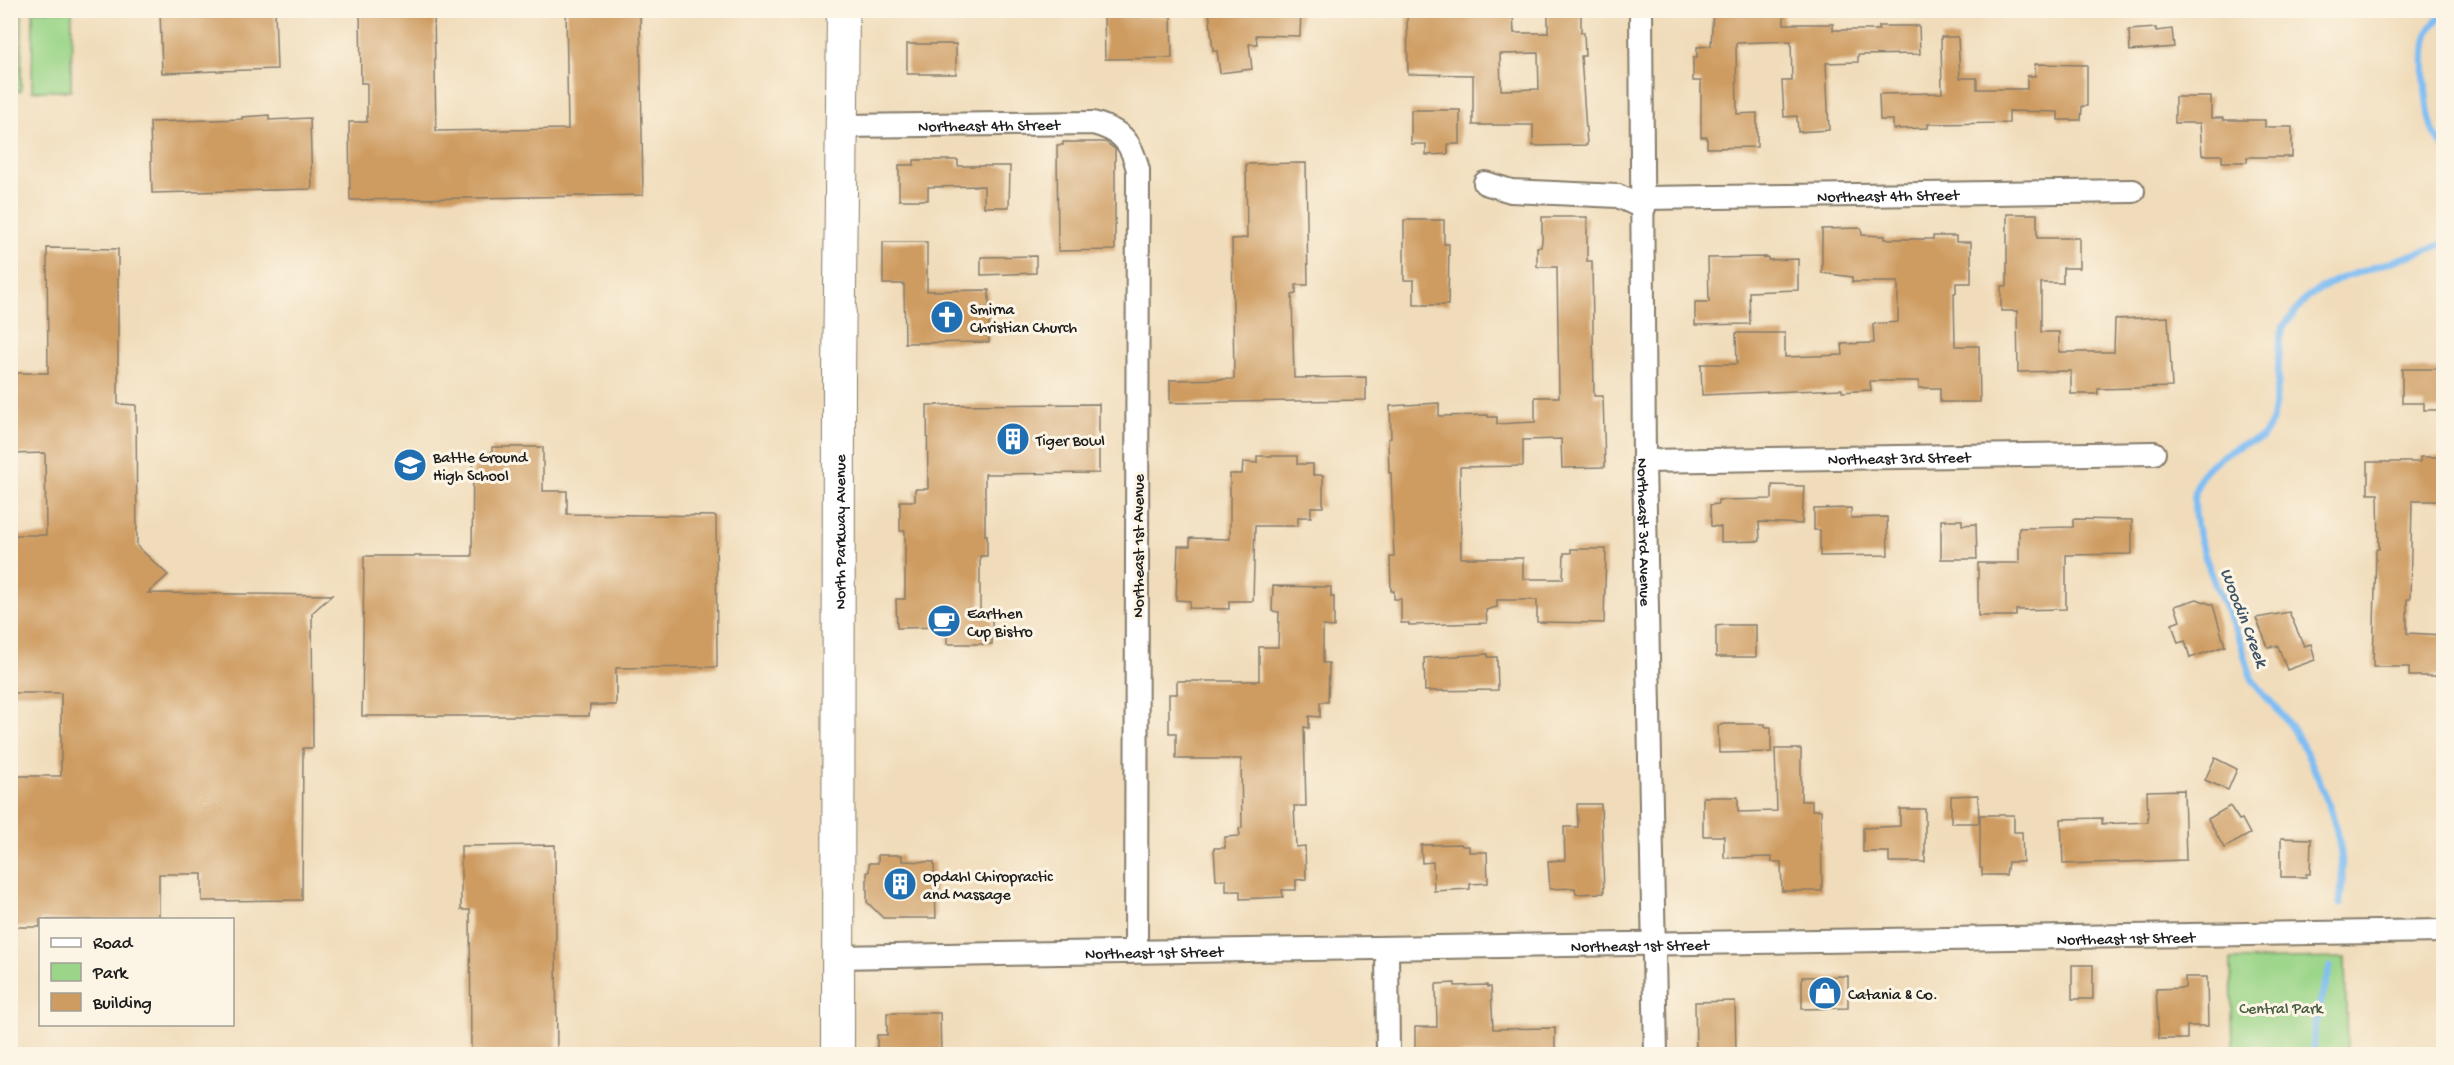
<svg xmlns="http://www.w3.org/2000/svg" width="2454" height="1065" viewBox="0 0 2454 1065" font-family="'Gochi Hand',sans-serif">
  <rect width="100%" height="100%" fill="#fcf5e5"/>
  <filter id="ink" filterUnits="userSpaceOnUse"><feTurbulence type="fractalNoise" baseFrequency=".0167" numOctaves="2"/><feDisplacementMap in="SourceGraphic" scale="12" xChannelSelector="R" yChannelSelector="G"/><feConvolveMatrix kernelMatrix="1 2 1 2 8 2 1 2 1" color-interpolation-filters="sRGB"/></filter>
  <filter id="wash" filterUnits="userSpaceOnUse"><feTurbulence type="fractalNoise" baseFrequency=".008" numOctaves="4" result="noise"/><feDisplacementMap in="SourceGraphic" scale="24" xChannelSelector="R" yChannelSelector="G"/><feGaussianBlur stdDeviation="1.35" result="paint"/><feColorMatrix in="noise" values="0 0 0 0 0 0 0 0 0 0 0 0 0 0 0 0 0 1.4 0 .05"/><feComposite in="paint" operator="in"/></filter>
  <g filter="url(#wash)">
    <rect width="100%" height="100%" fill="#f0dcba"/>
    <!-- green -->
    <g fill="#9bd589" stroke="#5c7852" stroke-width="1.5">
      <path d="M10,11H22L21,91H11Z"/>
      <path d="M33,11H72L71,91H32Z"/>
      <path d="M2345,958L2347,1054H2233L2231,960Z"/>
    </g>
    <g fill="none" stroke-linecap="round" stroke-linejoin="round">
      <!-- stream -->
      <g stroke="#80bef3" stroke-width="7">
        <path d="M2444,14C2437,19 2429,28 2427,36C2421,57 2426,111 2433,131C2435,137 2440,142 2444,147"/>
        <path d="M2340,903C2347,857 2337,822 2319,780C2309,756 2295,730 2278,710C2271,701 2260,692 2254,682C2246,669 2245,650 2238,635C2222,600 2181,517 2199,480C2208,460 2242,443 2262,438L2272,421L2278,384L2279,346L2283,327L2307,297L2336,280L2444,244"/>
        <path d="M2313,1054L2315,1024L2330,967"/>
      </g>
    </g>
    <g id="blocks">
      <!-- building -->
      <g fill="#ce9b60" fill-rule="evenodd">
        <path d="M160,10H275L277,69L162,73Z"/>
        <path d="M360,10H434L436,131L568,129L566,10H640L643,195L350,200L349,122H367V83H361Z"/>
        <path d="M1209,10H1301L1300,36L1256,35L1257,44H1249L1252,69L1220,73L1217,51H1213Z"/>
        <path d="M1407,10H1458V14L1509,13L1513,15L1514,33H1548V13L1581,12V33L1584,32L1585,56H1581L1587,145L1533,146V125H1473V75L1408,74ZM1538,53L1539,89L1501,90L1500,54Z"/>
        <path d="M1713,10H1784V24H1833V30H1879V26H1919L1920,54L1858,55V62L1826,63L1829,130L1798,132L1797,116L1784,117L1782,81H1792L1791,41L1736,43L1737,114L1757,113V147L1707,148V137H1701V81H1693V58H1697V47L1711,46Z"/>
        <path d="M1171,16L1172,58L1105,59L1104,17Z"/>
        <path d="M2156,28V31L2172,29L2174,47L2130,51L2129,30Z"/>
        <path d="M1941,37H1958L1960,78H1977V89H2027V76H2035V64L2087,65V106H2082L2081,120H2058V112L2009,111V123L1928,124V128L1893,129V120H1880L1879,94L1942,93Z"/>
        <rect x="907" y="44" width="49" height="30"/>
        <path d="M2175,97H2211V118H2223V120H2265V127H2292V157H2247V162H2222V155H2202L2200,123H2175Z"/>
        <path d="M1411,110H1460V144H1448V154L1426,155V144H1411Z"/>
        <path d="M269,115V120L310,118L312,189L152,193L150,122L242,119V117Z"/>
        <path d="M1063,142H1105L1115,149V250L1058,251L1057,145H1063Z"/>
        <path d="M914,160H958V166H1010L1009,207H984V186L928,187V200H899V165H914Z"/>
        <path d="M1306,163L1308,285H1296V294L1292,295L1294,378L1366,377V400L1170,403V380L1234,379L1232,239L1247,238L1246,164Z"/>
        <path d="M2007,214H2037V238H2079V268H2063V283H2041V332H2059V352H2114L2115,319L2168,317L2172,387L2098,389V394H2071V371L2018,372L2017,311H2001V286H2007Z"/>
        <path d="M1542,217H1587V261H1592L1594,396H1603L1605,467L1562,468L1561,439L1523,440V466L1460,467L1461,558H1523V579H1563L1564,553H1571V549H1606L1604,623L1537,622V600H1497V607L1486,610L1487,623L1409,625V623H1401V599H1394V591H1391L1390,557H1394L1391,473H1389L1388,439L1391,438L1390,406L1439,403V416L1488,415V417H1497V424L1535,422V397H1559L1557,267H1537V247H1541L1542,241Z"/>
        <path d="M1404,220H1444V244H1449L1448,305H1414V280H1404Z"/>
        <path d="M1861,228L1862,235L1885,236V239H1933V236H1956V242H1971V283H1956V293H1954L1955,346H1979L1980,402H1940V388H1919V381H1870L1871,390L1842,392V389L1702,395L1701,364H1737L1736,333H1785V357L1843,355L1842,344L1874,343L1873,324L1898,322V282H1852V277L1822,273V229Z"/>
        <path d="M883,242H927V291L989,290V342L905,343L904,284H883Z"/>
        <path d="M47,248L118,249V404L136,405L137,546L168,575L148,593L332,595L312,613L313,748H303L302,900L202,901V874H159V920H40V927H10V776H61V693H10V535H46L45,453L10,454V373H48Z"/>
        <path d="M1036,256V273L981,275V257Z"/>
        <path d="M1768,257V260L1798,259V290L1749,292L1750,324L1695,325V302H1709L1708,258Z"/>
        <path d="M2402,369H2444V410H2424V403H2402Z"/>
        <path d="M1099,404V473L985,474V535H987V556H980V615L992,614V644H947V627L897,628L896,599H905V531H900V501H915V489H928L927,405Z"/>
        <path d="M492,447H543V491H567V514L716,516L717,667L616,668V705H590L589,716H362L364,556H472L473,458H492Z"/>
        <path d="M1257,456H1297V464H1313V475H1323V507H1311V517H1298V526H1255L1253,601H1229V609L1189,608L1190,601L1176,600L1178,546H1190V538L1230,539V474H1242L1243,462L1257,463Z"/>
        <path d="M2420,457H2444V501H2412L2410,599H2407V633L2444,635V676H2409V667H2373L2376,549H2379L2378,494H2368V462H2420Z"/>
        <path d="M1772,485L1804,486L1802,524L1759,522L1760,541L1721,542V527L1711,526L1710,505L1718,504V500L1772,499Z"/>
        <path d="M1851,508V518L1887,517L1888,555L1820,556V530H1814V509Z"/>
        <path d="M2073,519L2132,520V554L2066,555V609L2016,610V616H1978V563H2019V528L2073,527Z"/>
        <path d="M1941,520H1962V525L1976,524L1977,559H1941Z"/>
        <path d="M1273,586L1331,587V597H1334V627L1323,626V663H1329L1328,702H1320V717L1309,716V728L1304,727L1306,806H1294L1296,847L1305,846L1306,879L1296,880V890H1282L1283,897L1240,899V891H1226V880H1216L1214,848H1225V837L1240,836L1239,828H1242L1241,759H1176V733H1169V694H1177V681H1259V647H1278L1279,612L1272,611Z"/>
        <path d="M2197,599L2213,605L2225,646L2190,658L2185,641L2178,643L2172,624L2180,621L2175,606Z"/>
        <path d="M2289,612L2304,646L2311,644L2315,660L2287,670L2278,646L2268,647L2256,618Z"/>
        <path d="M1724,625H1756V657H1716V626Z"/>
        <path d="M1488,654V657H1497L1498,690L1425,691L1424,658Z"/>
        <path d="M1724,724H1765V727H1771V752L1719,753L1718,726Z"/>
        <path d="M1775,749H1801V801H1812V810H1821L1822,891H1782L1781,862H1772V857L1724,858V836H1703V797H1738V812L1777,811Z"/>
        <path d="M2215,758L2237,769L2228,790L2205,780Z"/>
        <path d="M2184,790L2186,860L2063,864L2061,819L2102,818V824L2148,822L2147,791Z"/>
        <path d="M1978,795L1979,823H1951V796Z"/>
        <path d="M1577,804H1601L1604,893L1576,894L1575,888L1550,889L1548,861L1565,860L1564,827H1578Z"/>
        <path d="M2230,806L2239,820L2242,819L2250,834L2224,848L2208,819Z"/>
        <path d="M1900,809H1925V862H1889V852H1863V828L1900,826Z"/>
        <path d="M1980,815H2014V832H2022L2023,862H2008L2006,875H1982V868H1980Z"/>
        <path d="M2281,838L2311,839L2310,874H2306V877H2281Z"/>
        <path d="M1461,844L1462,846H1469V852H1487L1488,883L1470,884V889L1434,891L1433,862L1422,863L1421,845Z"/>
        <path d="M555,845L557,1054L471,1052L470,910H461V846Z"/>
        <path d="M878,855H902V861L934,862L936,918H883L867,902V872H869V863H878Z"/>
        <rect x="2072" y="965" width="21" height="34"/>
        <path d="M1848,976V1008L1802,1009V977Z"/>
        <path d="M2185,977H2207L2208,1026H2187V1039H2159L2156,989L2185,988Z"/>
        <path d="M1455,983V986L1487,985V987H1491L1493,1029L1555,1028V1054H1415V1027H1437L1436,984Z"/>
        <path d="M1735,1001L1736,1054H1696L1695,1002Z"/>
        <path d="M887,1013H940L941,1054H877V1035H887Z"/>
      </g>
    </g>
  </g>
  <g filter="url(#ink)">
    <use href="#blocks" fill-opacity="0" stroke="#867c6b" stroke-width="1.5"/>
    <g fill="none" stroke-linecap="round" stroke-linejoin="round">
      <!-- street casing -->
      <g stroke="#867c6b" stroke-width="26">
        <g id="street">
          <path id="s1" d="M1641,10L1644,461L1656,1054"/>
          <path id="s2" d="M843,126L1093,123C1122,131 1131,141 1138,170L1136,951"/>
          <path d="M1485,183L1511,191L1618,196L1644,208"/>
          <path id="s3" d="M1644,198L2133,191"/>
          <path id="s4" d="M1644,461L2154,453"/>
          <path d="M1387,948L1388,1054"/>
          <path id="s5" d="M838,957C1373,946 1908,943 2444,931"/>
        </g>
      </g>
      <!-- secondary casing -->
      <g stroke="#867c6b" stroke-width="34">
        <g id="secondary">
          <path id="s6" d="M838,1054L839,378L843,10"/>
        </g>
      </g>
      <!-- street -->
      <use href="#street" stroke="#fff" stroke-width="22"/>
      <!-- secondary -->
      <use href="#secondary" stroke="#fff" stroke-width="32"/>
    </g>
  </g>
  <!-- icons -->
  <defs>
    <g id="church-disc" transform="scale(1.725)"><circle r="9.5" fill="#1f6fb2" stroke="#fcf5e5"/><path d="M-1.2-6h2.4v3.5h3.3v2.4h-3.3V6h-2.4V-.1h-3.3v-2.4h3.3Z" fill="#fff"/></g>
    <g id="building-disc" transform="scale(1.725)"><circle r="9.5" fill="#1f6fb2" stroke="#fcf5e5"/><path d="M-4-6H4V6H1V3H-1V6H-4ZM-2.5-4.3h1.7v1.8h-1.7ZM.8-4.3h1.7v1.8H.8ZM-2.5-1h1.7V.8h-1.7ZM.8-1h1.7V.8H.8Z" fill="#fff"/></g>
    <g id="school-disc" transform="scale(1.725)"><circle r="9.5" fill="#1f6fb2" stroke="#fcf5e5"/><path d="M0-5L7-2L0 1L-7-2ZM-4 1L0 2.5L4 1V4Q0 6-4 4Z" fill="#fff"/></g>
    <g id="cafe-disc" transform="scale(1.725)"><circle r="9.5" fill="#1f6fb2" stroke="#fcf5e5"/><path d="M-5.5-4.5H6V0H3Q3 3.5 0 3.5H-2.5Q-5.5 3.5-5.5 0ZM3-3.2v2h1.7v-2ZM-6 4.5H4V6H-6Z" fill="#fff"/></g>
    <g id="shop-disc" transform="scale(1.725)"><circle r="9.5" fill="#1f6fb2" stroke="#fcf5e5"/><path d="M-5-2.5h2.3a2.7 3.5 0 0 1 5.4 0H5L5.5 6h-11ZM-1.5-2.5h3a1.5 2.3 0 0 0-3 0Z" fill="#fff"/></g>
  </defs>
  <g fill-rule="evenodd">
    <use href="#church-disc" x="947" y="317"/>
    <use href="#building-disc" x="1013" y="439"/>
    <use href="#school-disc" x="410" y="465"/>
    <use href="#cafe-disc" x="944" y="621"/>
    <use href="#building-disc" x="900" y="884"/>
    <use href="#shop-disc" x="1825" y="993"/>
  </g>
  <g text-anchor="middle" stroke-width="6" stroke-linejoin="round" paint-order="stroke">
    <!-- street labels -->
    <g font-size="16" fill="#1c1c1c" stroke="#fcf5e5">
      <text dy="6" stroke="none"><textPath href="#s2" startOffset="146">Northeast 4th Street</textPath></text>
      <text dy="6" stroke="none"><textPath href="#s3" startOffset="244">Northeast 4th Street</textPath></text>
      <text dy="6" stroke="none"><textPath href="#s4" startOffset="255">Northeast 3rd Street</textPath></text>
      <text dy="6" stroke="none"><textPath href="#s6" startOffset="522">North Parkway Avenue</textPath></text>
      <text dy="6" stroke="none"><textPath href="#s1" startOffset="522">Northeast 3rd Avenue</textPath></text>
      <text transform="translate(1137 546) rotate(-90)" y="6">Northeast 1st Avenue</text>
      <text dy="6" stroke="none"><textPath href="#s5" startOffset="1288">Northeast 1st Street</textPath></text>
      <text dy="6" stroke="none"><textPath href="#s5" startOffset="802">Northeast 1st Street</textPath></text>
      <text dy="6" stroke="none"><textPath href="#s5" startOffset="316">Northeast 1st Street</textPath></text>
    </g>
    <!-- poi labels -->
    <g font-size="16" fill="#1c1c1c" stroke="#fcf5e5" text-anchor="start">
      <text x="970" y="314">Smirna<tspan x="970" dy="18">Christian Church</tspan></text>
      <text x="1036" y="445">Tiger Bowl</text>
      <text x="433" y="462">Battle Ground<tspan x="433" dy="18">High School</tspan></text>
      <text x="967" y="618">Earthen<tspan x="967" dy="18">Cup Bistro</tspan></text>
      <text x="923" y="881">Opdahl Chiropractic<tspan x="923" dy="18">and Massage</tspan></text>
      <text x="1848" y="999">Catania &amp; Co.</text>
    </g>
    <!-- park labels -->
    <g font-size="16" fill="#485d42" stroke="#fcf5e5">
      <text x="2281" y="1013">Central Park</text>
    </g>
    <!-- water labels -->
    <g font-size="18" font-style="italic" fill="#3f5567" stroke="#fcf5e5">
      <text transform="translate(2245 617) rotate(69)" y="6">Woodin Creek</text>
    </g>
  </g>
  <!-- margin -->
  <rect width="2454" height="1065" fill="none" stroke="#fcf5e5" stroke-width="36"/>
  <!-- legend -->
  <rect x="39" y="918" width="195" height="108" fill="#fcf5e5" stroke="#a29e95" stroke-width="1.5"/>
  <rect x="51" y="938" width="30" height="9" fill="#ffffff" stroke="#a29e95" stroke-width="1.5"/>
  <text x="93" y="948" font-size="18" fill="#1c1c1c">Road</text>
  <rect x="51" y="963" width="30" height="18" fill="#9bd589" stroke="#a29e95" stroke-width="1.5"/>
  <text x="93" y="978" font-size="18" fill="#1c1c1c">Park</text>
  <rect x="51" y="993" width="30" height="18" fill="#ce9b60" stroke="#a29e95" stroke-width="1.5"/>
  <text x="93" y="1008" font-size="18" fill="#1c1c1c">Building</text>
</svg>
